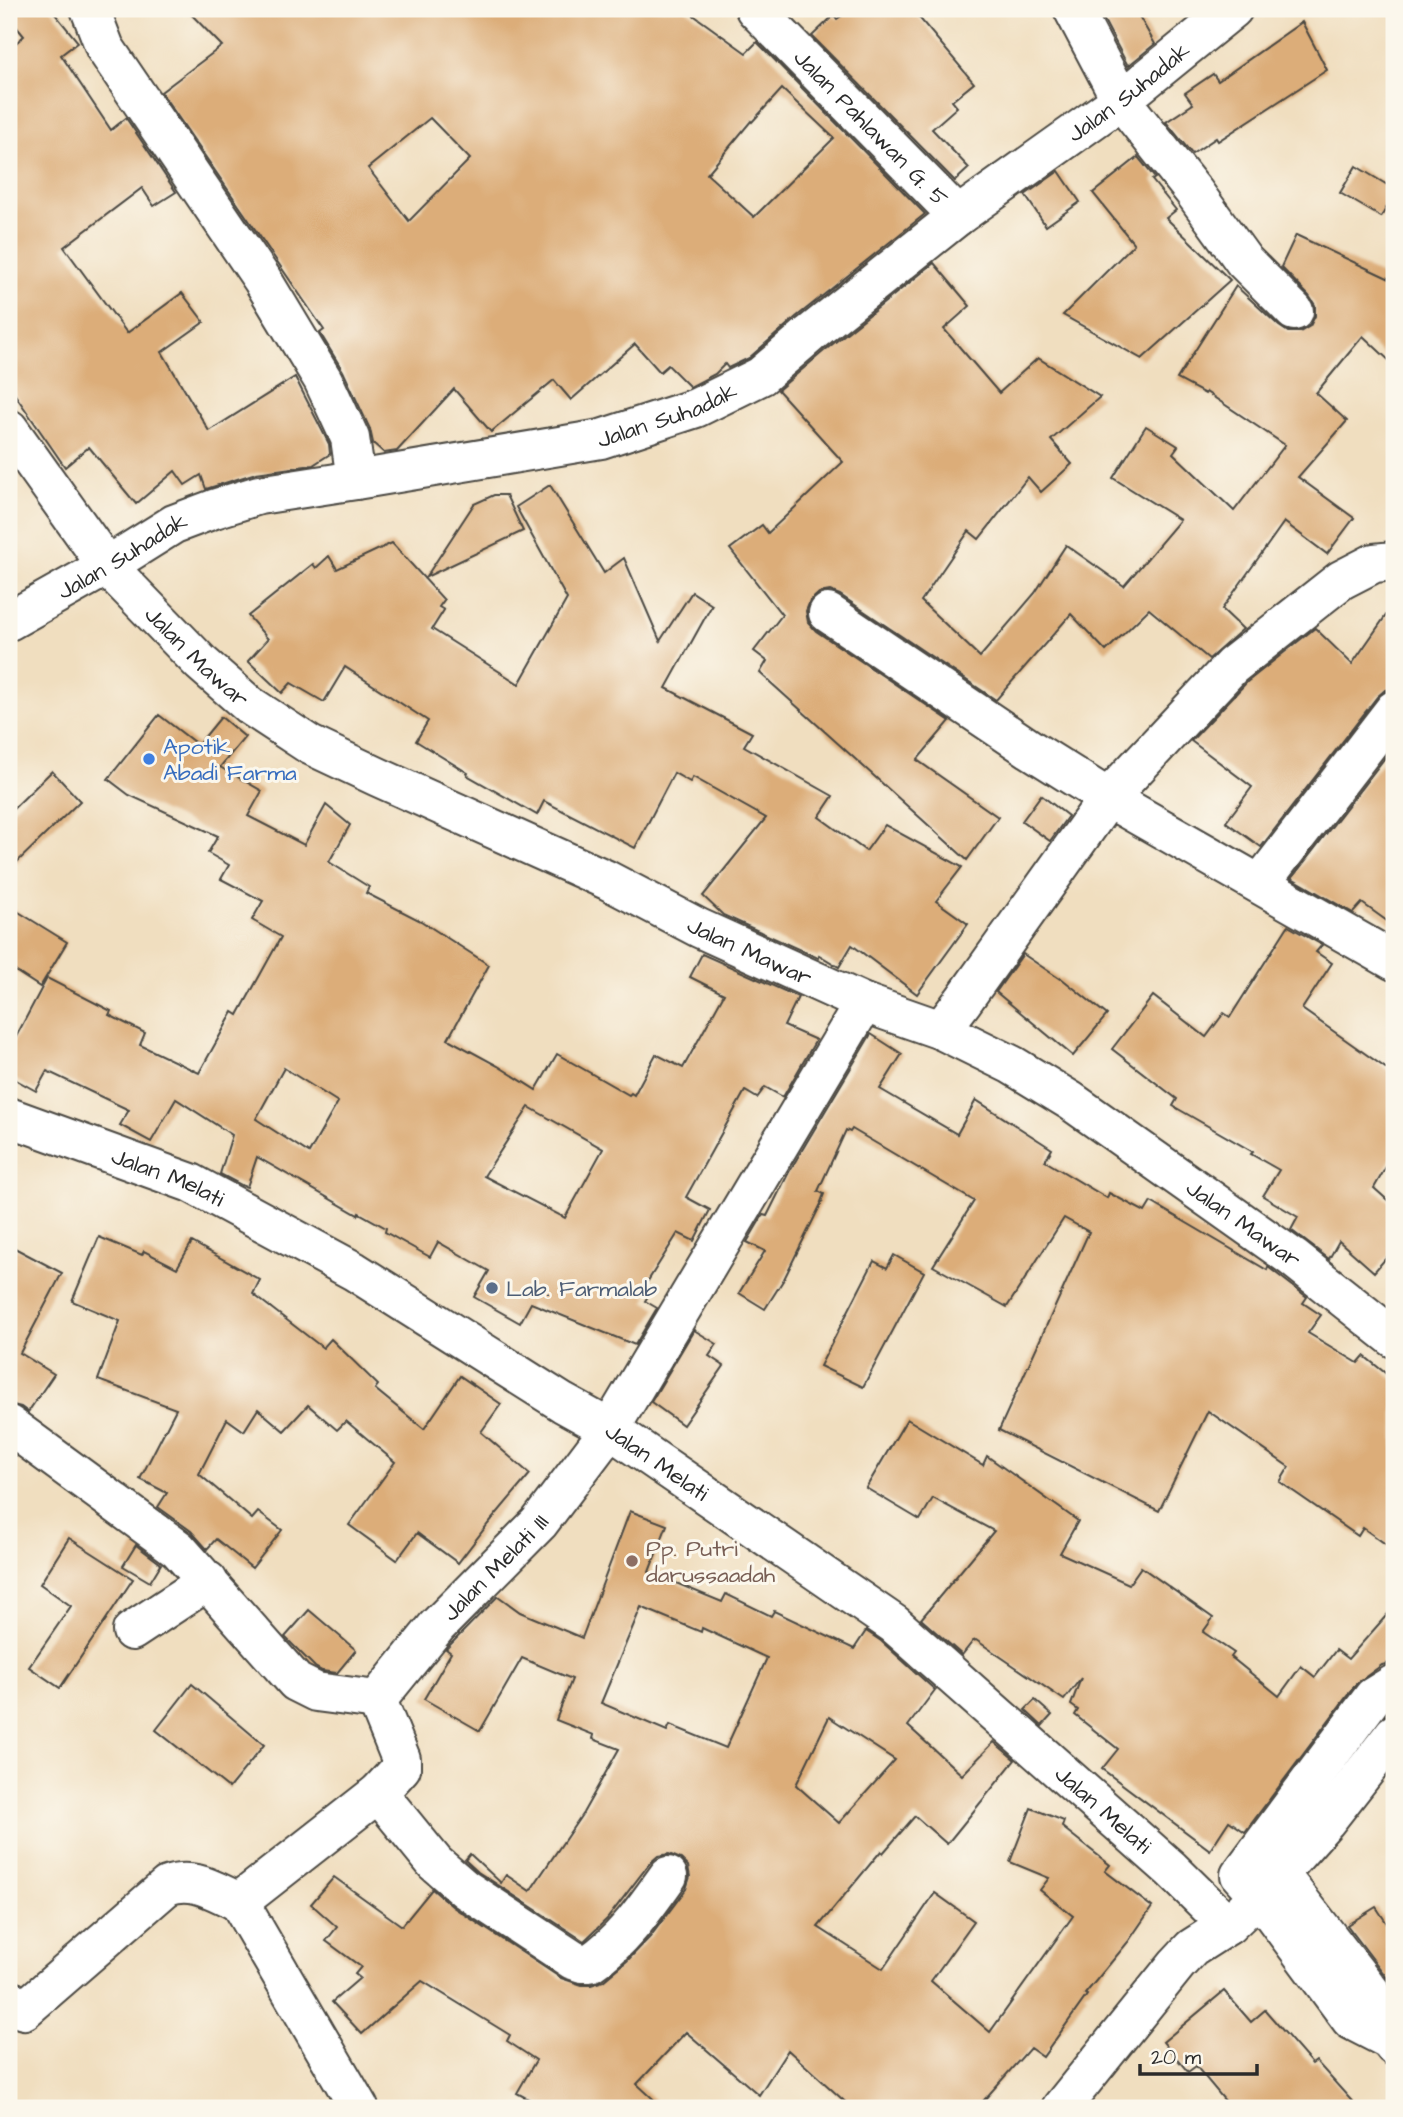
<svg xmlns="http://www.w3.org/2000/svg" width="1403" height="2117" viewBox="0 0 1403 2117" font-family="'Architects Daughter',sans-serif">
  <rect width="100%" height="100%" fill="#fbf7ec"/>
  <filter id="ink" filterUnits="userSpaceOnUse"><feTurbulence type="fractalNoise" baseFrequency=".0143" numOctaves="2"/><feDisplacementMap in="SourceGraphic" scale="14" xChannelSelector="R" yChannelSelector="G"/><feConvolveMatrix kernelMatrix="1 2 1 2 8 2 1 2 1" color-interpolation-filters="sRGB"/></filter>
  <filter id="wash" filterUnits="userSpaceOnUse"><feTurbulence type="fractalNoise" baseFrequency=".00686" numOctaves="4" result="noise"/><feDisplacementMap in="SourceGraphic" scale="28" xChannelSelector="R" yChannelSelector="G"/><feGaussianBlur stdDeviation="1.57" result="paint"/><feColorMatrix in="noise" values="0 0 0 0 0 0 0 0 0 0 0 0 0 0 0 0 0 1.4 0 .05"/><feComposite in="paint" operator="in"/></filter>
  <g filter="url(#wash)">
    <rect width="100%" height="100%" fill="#f0debf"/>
    <g id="blocks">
      <!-- building -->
      <g fill="#dcad79" fill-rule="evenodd">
        <path d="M9,9H51L78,42L61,55L111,130L126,118L176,192L154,206L142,188L64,247L127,333L182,293L204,322L162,352L209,431L295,377L329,444L330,454L313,465L256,473L206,489L201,475L185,485L175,471L136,504L89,447L65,467L9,386V49L24,36L9,18Z"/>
        <path d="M186,9H685L746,53L757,42L925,214L796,317L749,358L728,368L725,364L715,374L690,387L668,365L660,372L635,344L571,400L554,380L491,432L454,389L397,451L384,453L373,443L370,429L343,371L320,333L324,330L161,92L222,46ZM782,89L834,138L754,217L707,174L751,121L752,122ZM430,118L470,159L409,221L368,168Z"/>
        <path d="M852,9H912L974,83L952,101L957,107L932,129L969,168L955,181L812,36L834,15L837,19Z"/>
        <path d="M1098,9H1135L1155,44L1128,66Z"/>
        <path d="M1302,22L1327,70L1218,141L1216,138L1192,154L1166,122L1193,104L1185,93L1213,74L1218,81Z"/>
        <path d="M1138,157L1155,178L1152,180L1176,210L1166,218L1230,280L1142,359L1063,315L1134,244L1093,193Z"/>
        <path d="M1356,166L1394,189V195L1381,217L1340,193Z"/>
        <path d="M1059,171L1080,202L1046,226L1025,195Z"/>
        <path d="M1296,235L1394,281V365L1363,336L1316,393L1347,421L1298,477L1354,518L1327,554L1284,522L1222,609L1243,629L1209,659L1149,609L1106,651L1071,614L996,700L840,595L830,591L819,593L810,601L806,611L808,622L816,631L950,721L917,760L998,817L967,860L760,673L767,661L754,651L782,615L730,549L762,525L768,533L843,462L778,390L824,351L934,263L970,306L944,329L999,393L1038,358L1100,397L1051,440L1072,464L1041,492L1028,477L979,539L969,531L921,601L980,657L1035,593L1066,545L1124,586L1180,520L1113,478L1146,426L1178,446L1173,453L1234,511L1285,445L1206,392L1205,394L1177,379L1236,286L1279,326L1288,332H1300L1310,326L1315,316V305L1309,296L1281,267Z"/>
        <path d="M550,485L604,573L624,558L660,641L692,592L712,605L666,688L752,733L744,746L833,796L819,817L866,851L885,825L962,867L936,901L968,924L917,994L852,945L839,967L819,955L818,958L723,915L703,896L766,818L693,777L690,782L674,773L635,848L544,801L537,815L467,775L468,773L416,741L428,721L345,667L324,702L291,683L282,693L248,661L268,639L248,616L313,564L316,568L329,556L337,569L392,543L444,600L439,607L444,610L432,629L519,684L567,599L516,507Z"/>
        <path d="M494,495H506L523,531L426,577L474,504Z"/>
        <path d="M1394,604V689L1385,690L1377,697L1261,847L1226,822L1252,787L1191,741L1247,682L1315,628L1352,664Z"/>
        <path d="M159,715L198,745L221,717L245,737L220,767L262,791L248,816L304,845L326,805L350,825L329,862L369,887L366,893L421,921L489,965L448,1039L498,1066L536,1090L557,1054L629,1095L631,1093L634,1095L656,1054L683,1068L724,994L690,977L702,954L798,997L784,1026L816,1040L783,1097L765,1087L757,1098L745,1091L686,1197L710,1210L694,1241L678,1233L641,1292L648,1296L645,1301L657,1308L635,1345L531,1303L520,1323L474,1297L489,1271L438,1242L430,1257L385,1232L386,1228L359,1213L358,1215L257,1157L247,1187L241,1185L220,1174L232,1135L176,1099L151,1142L120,1125L129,1110L47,1071L36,1091L9,1076V1050L47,978L111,1011L109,1015L145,1033L140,1045L199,1073L233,1012L238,1015L281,937L252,920L263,901L221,879L229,865L208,853L218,836L129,795L108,779ZM284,1068L338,1102L309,1153L256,1119ZM529,1107L603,1149L565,1218L484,1176Z"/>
        <path d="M1394,746V926L1362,903L1353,913L1292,878Z"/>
        <path d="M52,771L80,801L9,870V813Z"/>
        <path d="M1041,795L1068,816L1050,841L1022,821Z"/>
        <path d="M9,906L67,942L40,987L9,967Z"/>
        <path d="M1288,926L1322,945L1316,952L1332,963L1302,1009L1394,1074V1153L1374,1188L1394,1206V1249L1374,1272L1339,1241L1329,1259L1291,1230L1298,1217L1263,1196L1279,1170L1251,1154L1253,1152L1173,1106L1177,1099L1112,1049L1153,996L1206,1037L1224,1013L1230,1017Z"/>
        <path d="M1023,954L1060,979L1061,978L1107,1015L1073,1056L996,992Z"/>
        <path d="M871,1034L902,1054L880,1089L957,1134L976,1100L1052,1149L1045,1161L1107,1198L1109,1193L1145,1212L1151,1202L1267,1270L1268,1267L1307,1297L1303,1303L1321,1315L1308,1333L1358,1363L1364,1356L1394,1380V1550L1363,1528L1358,1536L1280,1482L1289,1467L1208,1411L1159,1511L999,1430L1089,1232L1064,1218L1007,1307L933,1266L974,1201L852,1129L850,1132L846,1130L818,1191L824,1194L821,1202H822L784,1279L765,1309L739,1293L765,1251L747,1242L763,1215L767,1216L789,1172Z"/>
        <path d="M99,1237L142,1255L144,1251L177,1268L192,1242L260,1280L253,1294L323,1348L331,1339L378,1385L375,1389L424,1429L460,1376L501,1404L481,1432L530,1474L488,1524L458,1563L417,1533L397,1560L349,1525L395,1462L346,1421L337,1430L308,1405L284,1431L258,1409L244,1431L227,1419L199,1474L252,1519L258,1512L282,1530L252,1568L216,1539L207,1549L191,1531L158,1507L167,1493L140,1479L176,1409L98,1380L120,1321L72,1301Z"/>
        <path d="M9,1245L62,1273L20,1353L54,1374L28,1412L21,1407L9,1404Z"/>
        <path d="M894,1255L924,1272L863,1387L820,1366L874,1261L887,1268Z"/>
        <path d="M694,1330L717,1344L709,1356L724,1366L683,1425L651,1402Z"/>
        <path d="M907,1419L983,1465L987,1456L1078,1521L1060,1553L1129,1584L1141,1567L1213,1618L1203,1632L1234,1653L1231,1657L1279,1696L1301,1666L1315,1677L1336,1650L1348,1659L1394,1607V1662L1382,1665L1356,1684L1245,1832L1229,1821L1210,1850L1102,1769L1118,1749L1075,1715L1078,1710L1071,1705L1081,1678L1064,1700L976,1640L973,1641L962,1655L921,1619L994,1531L933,1498L920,1520L866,1488Z"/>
        <path d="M630,1511L667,1525L649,1572L722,1602L726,1594L771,1616L774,1611L854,1649L866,1631L881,1641L935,1690L908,1726L962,1775L994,1742L1015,1760L947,1844L915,1816L883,1853L881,1851L818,1927L883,1969L935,1893L974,1921L931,1981L990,2032L1073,1916L1040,1890L1049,1878L1010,1862L1031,1808L1064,1821L1062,1827L1110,1865L1105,1871L1152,1907L1128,1942L1085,1994L1087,1995L1043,2057L1030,2048L977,2108H852L788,2050L759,2095L686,2032L637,2084L663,2108H545L517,2093L536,2060L507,2041L510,2035L422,1981L362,2034L332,2002L360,1978L355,1974L361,1967L326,1941L337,1927L311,1904L334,1877L402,1926L432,1889L453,1907L561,1978L582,1985H591L603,1981L627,1961L650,1937L686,1889L690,1877L688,1866L681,1859L669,1854L658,1856L650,1863L607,1919L584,1941L478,1872L465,1860L470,1854L501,1883L506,1875L530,1891L583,1813L619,1749L593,1739L594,1735L556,1720L572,1679L522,1658L480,1731L424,1699L451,1653L446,1649L498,1596L520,1612L582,1638ZM641,1607L701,1632L702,1628L767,1658L726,1748L670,1725L667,1731L601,1703ZM829,1717L895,1760L839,1823L796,1785Z"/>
        <path d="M69,1538L133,1579L60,1688L29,1667L71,1606L40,1584Z"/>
        <path d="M136,1545L161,1564L150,1582L123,1566Z"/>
        <path d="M309,1610L356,1650L337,1673L322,1671L315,1667L285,1637Z"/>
        <path d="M192,1684L264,1745L229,1788L156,1730Z"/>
        <path d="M1035,1700L1052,1715L1042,1726L1025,1710Z"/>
        <path d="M1376,1907L1394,1934V1987L1347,1925Z"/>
        <path d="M1224,1991L1251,2022L1265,2010L1312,2064L1316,2061L1358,2108H1231L1196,2066L1188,2072L1163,2042Z"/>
      </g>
    </g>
  </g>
  <g filter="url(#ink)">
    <use href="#blocks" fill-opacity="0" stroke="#494641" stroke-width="2"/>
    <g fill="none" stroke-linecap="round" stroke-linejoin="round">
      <!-- minor casing -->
      <g stroke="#494641" stroke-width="42">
        <g id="minor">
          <path d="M90,9L105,48L262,279L323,380L350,438L356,480"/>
          <path id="s1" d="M755,9L958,216"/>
          <path d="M1073,9L1121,100L1194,192L1244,261L1294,311"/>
          <path id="s2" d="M9,429L107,566L201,663L249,705L310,745L378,777L607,880L699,928L864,1003L941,1030L1012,1065L1071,1101L1293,1258L1394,1338"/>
          <path d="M828,613L1030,749L1108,798L1394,961"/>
          <path d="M1260,884L1394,710"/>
          <path d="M941,1030L963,1001L1108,798L1232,666L1341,580L1374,563L1394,561"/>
          <path d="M9,1425L178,1549L296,1682L316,1692L377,1700"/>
          <path d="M132,1631L208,1581"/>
          <path id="s3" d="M377,1700L437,1626L539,1523L610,1429L864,1003"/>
          <path d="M378,1793L435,1863L465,1889L573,1960L582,1963H590C623,1941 645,1908 668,1876"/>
          <path d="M239,1902L359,2108"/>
          <path d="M9,1999L15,2007L24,2010L167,1886C194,1876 214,1891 239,1902L378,1793L401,1768V1759L377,1700"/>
        </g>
      </g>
      <!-- tertiary casing -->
      <g stroke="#494641" stroke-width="42">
        <g id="tertiary">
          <path id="s4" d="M9,621L107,566L174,524L214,509L259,495L356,480L601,439L696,408L761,376L810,334L958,216L1121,100L1233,9"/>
          <path id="s5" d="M9,1117L191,1183L354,1271L563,1403L610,1429L894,1624L1171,1869L1228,1925"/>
        </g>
      </g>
      <!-- primary casing -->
      <g stroke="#494641" stroke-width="42">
        <path id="primary" d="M1061,2108L1177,1964L1192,1948L1228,1925L1259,1896"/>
      </g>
      <!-- trunk casing -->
      <g stroke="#494641" stroke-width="42">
        <g id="trunk">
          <path d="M1260,1849L1380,2004L1390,2040L1394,2046"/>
          <path d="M1263,1892L1326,1821L1394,1734"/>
          <path d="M1390,2040L1351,2020L1259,1896L1240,1875L1373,1697L1394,1684"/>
        </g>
      </g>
      <!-- minor -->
      <use href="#minor" stroke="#fff" stroke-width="38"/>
      <!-- tertiary -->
      <use href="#tertiary" stroke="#fff" stroke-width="38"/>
      <!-- primary -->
      <use href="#primary" stroke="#fff" stroke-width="38"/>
      <!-- trunk -->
      <use href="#trunk" stroke="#fff" stroke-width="38"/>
    </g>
  </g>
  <!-- markers -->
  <circle fill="#3f7fe0" stroke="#fbf7ec" stroke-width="2.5" cx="149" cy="759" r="7"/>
  <circle fill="#5c6f8a" stroke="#fbf7ec" stroke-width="2.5" cx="492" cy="1288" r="7"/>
  <circle fill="#8d6e63" stroke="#fbf7ec" stroke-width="2.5" cx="632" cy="1561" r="7"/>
  <g text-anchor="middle" stroke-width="6" stroke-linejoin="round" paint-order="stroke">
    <!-- street labels -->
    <g font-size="23" fill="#2b2b2b" stroke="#fbf7ec">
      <text dy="8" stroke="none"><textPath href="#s4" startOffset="1265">Jalan Suhadak</textPath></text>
      <text dy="8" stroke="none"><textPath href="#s1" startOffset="166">Jalan Pahlawan G. 5</textPath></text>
      <text dy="8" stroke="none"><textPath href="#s4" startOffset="698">Jalan Suhadak</textPath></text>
      <text dy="8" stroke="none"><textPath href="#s4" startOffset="131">Jalan Suhadak</textPath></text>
      <text dy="8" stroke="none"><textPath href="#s2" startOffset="296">Jalan Mawar</textPath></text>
      <text dy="8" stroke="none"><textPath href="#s2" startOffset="926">Jalan Mawar</textPath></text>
      <text dy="8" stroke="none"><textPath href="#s5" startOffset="170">Jalan Melati</textPath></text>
      <text dy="8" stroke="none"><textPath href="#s2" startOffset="1493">Jalan Mawar</textPath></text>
      <text dy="8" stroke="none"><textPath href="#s5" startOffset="737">Jalan Melati</textPath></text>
      <text dy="8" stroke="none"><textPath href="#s3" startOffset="178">Jalan Melati III</textPath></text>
      <text dy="8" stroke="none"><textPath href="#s5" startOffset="1304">Jalan Melati</textPath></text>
    </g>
    <!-- shop labels -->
    <g font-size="23" fill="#366cbe" stroke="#fbf7ec" text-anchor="start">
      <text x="163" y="754">Apotik<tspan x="163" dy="26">Abadi Farma</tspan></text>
    </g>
    <!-- service labels -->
    <g font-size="23" fill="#4e5e75" stroke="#fbf7ec" text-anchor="start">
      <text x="506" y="1296">Lab. Farmalab</text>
    </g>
    <!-- education labels -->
    <g font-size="23" fill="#785e54" stroke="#fbf7ec" text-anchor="start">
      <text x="646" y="1556">Pp. Putri<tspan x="646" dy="26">darussaadah</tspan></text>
    </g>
  </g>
  <!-- margin -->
  <rect width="1403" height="2117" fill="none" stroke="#fbf7ec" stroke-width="35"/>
  <!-- scale -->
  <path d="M1140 2064v10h117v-10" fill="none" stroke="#2b2b2b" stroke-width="3.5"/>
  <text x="1151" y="2064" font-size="21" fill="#2b2b2b" stroke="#fbf7ec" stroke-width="5" paint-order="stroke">20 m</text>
</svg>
